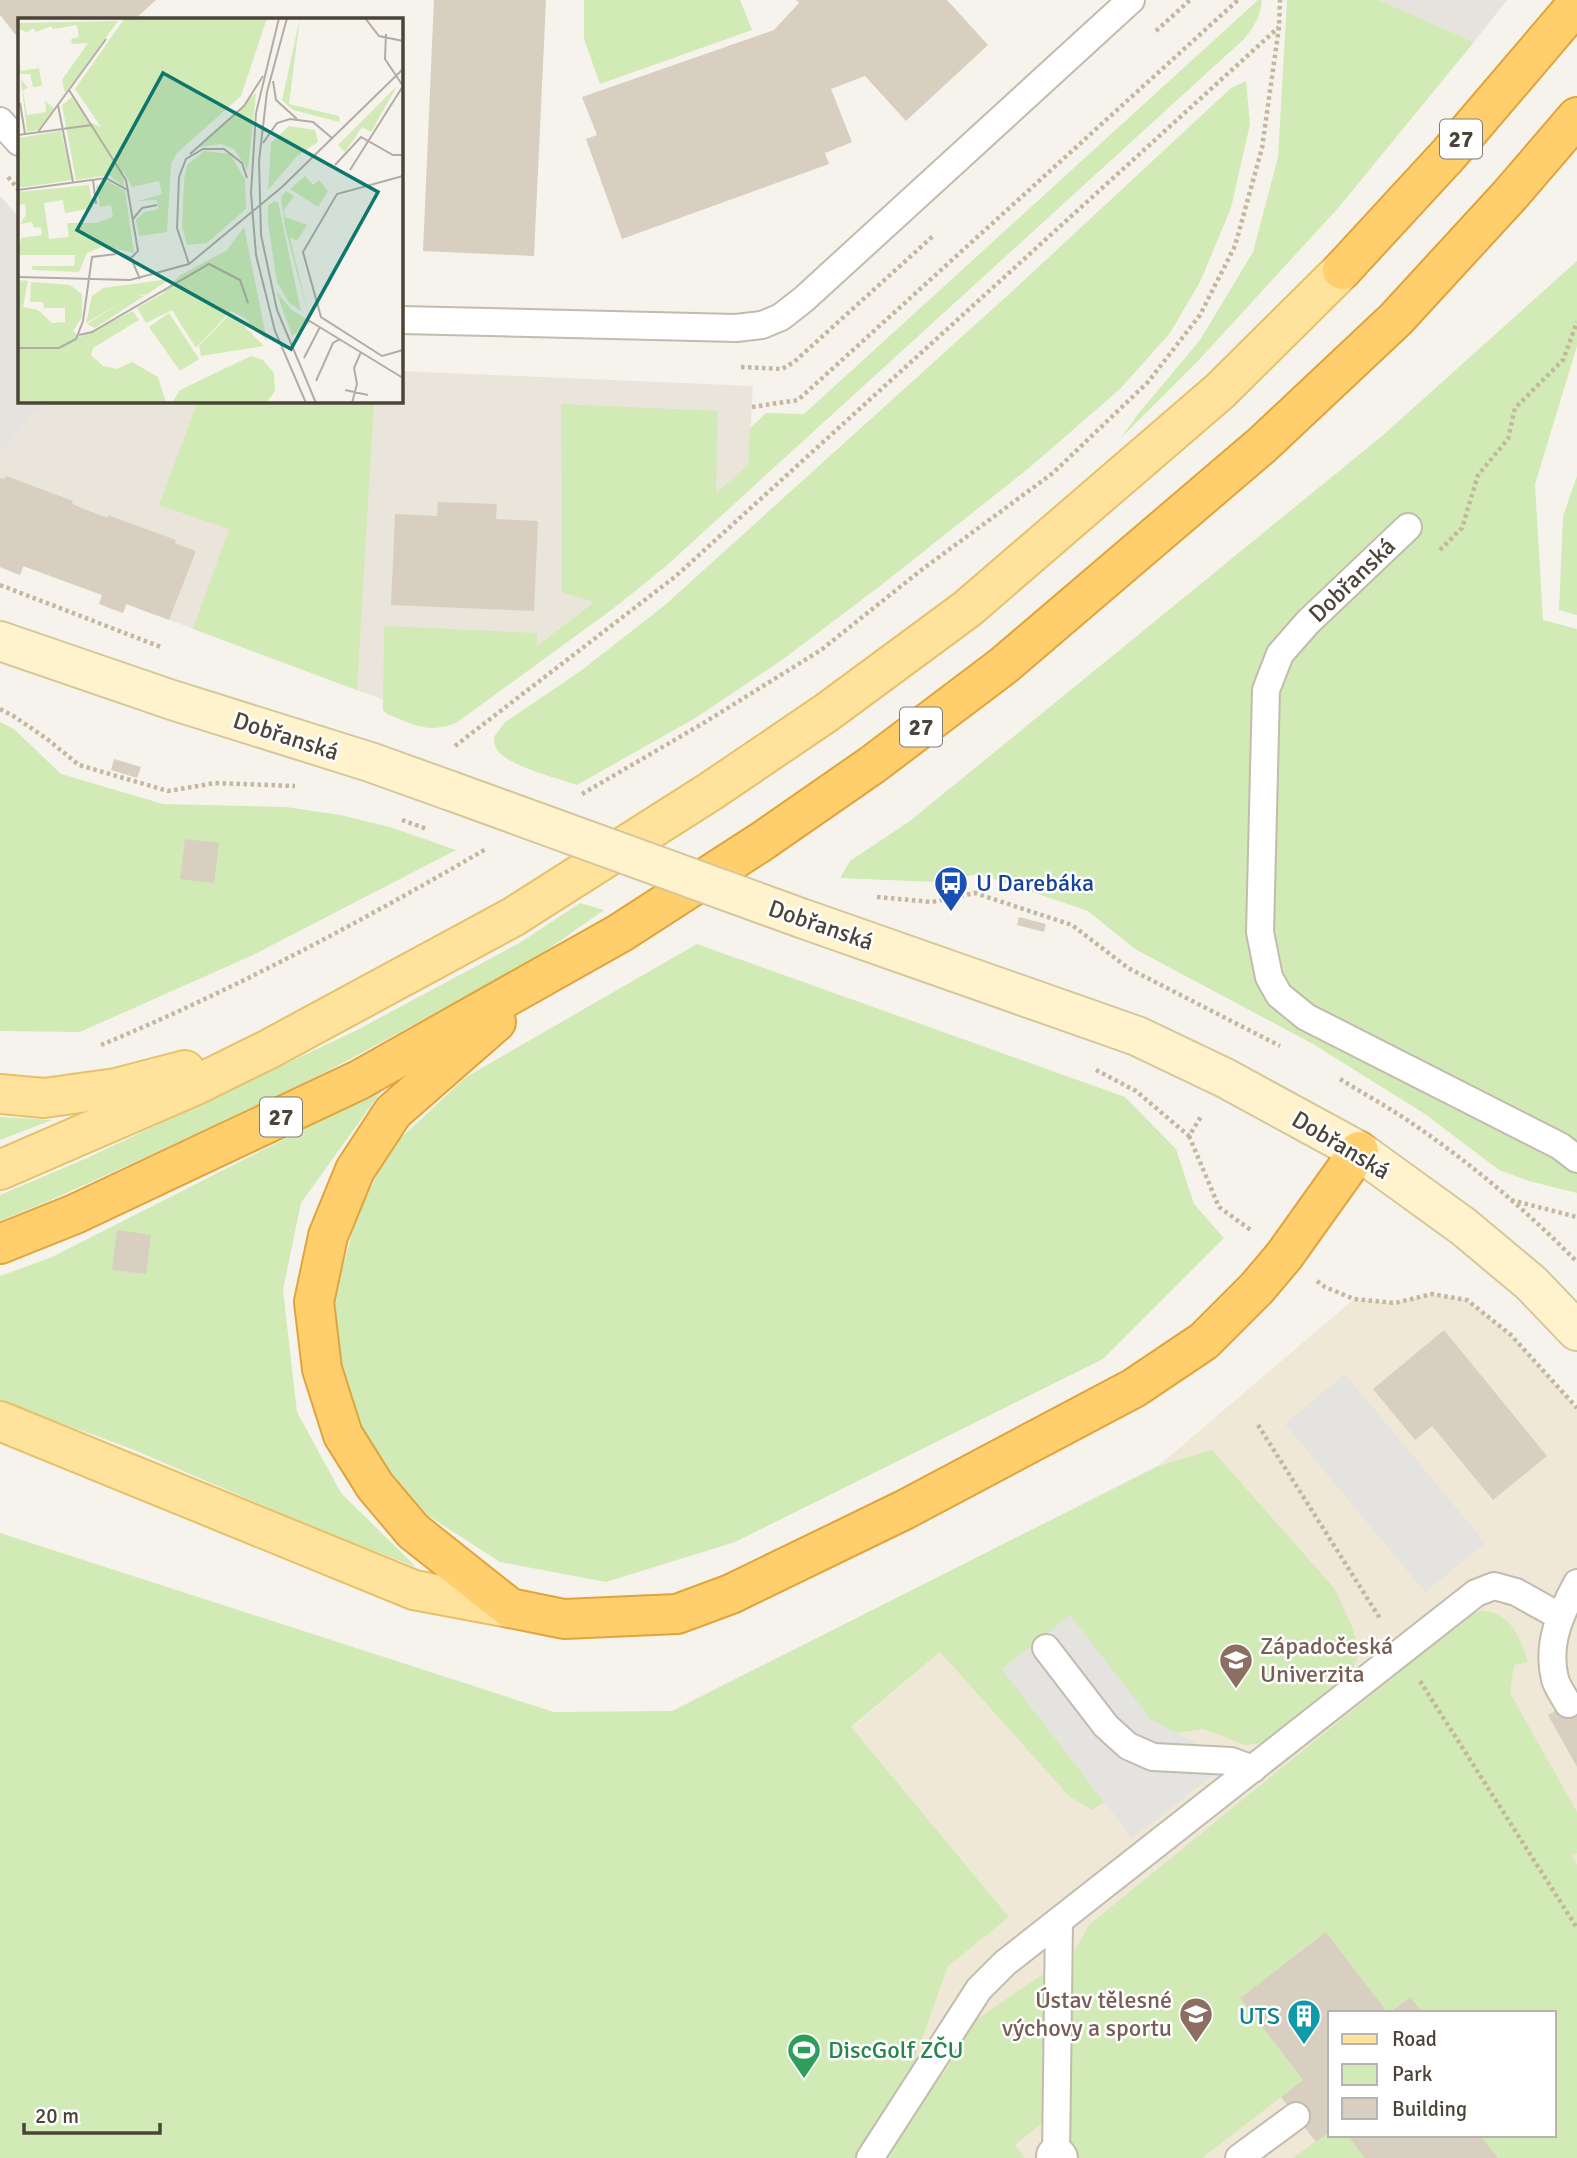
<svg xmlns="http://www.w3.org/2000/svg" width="1577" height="2158" viewBox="0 0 1577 2158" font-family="Signika,sans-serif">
  <rect width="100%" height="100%" fill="#f6f3ec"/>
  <!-- residential -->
  <path fill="#eae5da" d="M401,371L753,386L748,465L595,601L536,647L435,719L127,604L123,613L99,604L102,595L24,566L20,575L0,567V452L35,412L58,401H401Z"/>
  <!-- industrial -->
  <g fill="#e6e2dd">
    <path d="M1379,0H1507L1474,42Z"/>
    <path d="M0,196L19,217V401H58L35,412L0,452Z"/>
  </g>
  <!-- education -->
  <path fill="#efe8d6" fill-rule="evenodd" d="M1432,1294L1467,1300L1511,1335L1577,1408V2158H609L914,2057L948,1966L1009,1917L851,1728L1354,1299L1395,1303ZM1330,2013H1554V2135H1330Z"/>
  <!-- green -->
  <g fill="#d2eab5">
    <path d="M584,0H740L752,30L600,84L584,39Z"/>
    <path d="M1258,0H1262C1260,17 1255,26 1244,39L665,567L614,608L456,723C426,734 416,725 387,714L383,710L384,626L537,633V646L594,602L562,592L561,404L718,411L716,493L748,465L750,428L766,413L804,414Z"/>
    <path d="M1287,0H1379L1474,42L1339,207L1197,362L1121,438L1138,414L1200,340L1253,252L1278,157Z"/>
    <path d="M1246,81L1250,124L1231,208L1200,282L1170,333L1120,389L1029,468L880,586L782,660L697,717L577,785C557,778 512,767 499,752C495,748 494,742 494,737L504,723L582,670L665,605L1019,285L1231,88Z"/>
    <path d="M1577,261V346L1535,484L1543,620L1577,629V1193L1529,1181L1499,1170L1425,1114L1313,1044L1135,949L1088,911L979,874L935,882L840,878L850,861L910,821L1382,436Z"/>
    <path d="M198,401H374L357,690L193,629L229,529L159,505Z"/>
    <path d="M1577,476V615L1559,610L1563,516Z"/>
    <path d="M0,722L14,729L61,774L163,804L286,807L340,815L390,827L456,850L253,955L80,1032L0,1031Z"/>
    <path d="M580,903L604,910L530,962L326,1072L201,1132L51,1200L0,1221V1195L87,1158L357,1030L521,942Z"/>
    <path d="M697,944L1125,1097L1176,1149L1194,1204L1224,1238L1103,1359L735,1542L606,1582L500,1562L424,1513L373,1461L352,1408L340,1356L334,1299L356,1219L389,1149L466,1077Z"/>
    <path d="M383,1089L301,1203L283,1290L297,1412L341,1493L416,1567L315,1528L132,1449L0,1401V1276L50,1258Z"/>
    <path d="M0,1117L52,1120L0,1140Z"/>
    <path d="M1212,1450L1334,1588L1352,1626L1359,1654L1350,1676L1281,1733L1262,1743L1245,1745L1203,1729L1176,1733L1151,1720L1070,1616L1002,1669L1104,1802L1092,1810L1069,1796L940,1652L851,1727L1009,1917L948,1966L915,2058L943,2075L973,2022L1043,1974V2122L1015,2145L1025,2158H0V1533L554,1712L672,1711L1158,1466Z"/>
    <path d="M1481,1611C1511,1612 1520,1637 1528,1662L1514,1665L1510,1693L1577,1812V1853L1572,1856L1577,1865V2158H1498L1480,2135H1554V2013H1423L1410,1997L1388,2013L1326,1932L1240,1998L1303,2080L1202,2158H1079L1067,2142L1074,1952L1089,1925L1462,1621L1471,1614Z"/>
    <path d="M1330,2131V2135H1347L1365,2158H1293Z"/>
  </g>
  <!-- parking -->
  <g fill="#e5e3e0">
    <path d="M1345,1374L1485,1543L1425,1592L1285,1424Z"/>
    <path d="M1070,1615L1151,1720L1231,1761L1132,1838L1002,1669Z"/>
  </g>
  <!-- building -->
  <g fill="#d8cfc1">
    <path d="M0,0H156L135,19H19V39L0,15Z"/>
    <path d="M434,0H546L534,256L423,251Z"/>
    <path d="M796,0H947L988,45L906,121L865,76L831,89L852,142L825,153L829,164L622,239L586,139L597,135L582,97L774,30L799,3Z"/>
    <path d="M6,476L73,501L72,504L89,511L108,518V515L176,540L175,543L196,551L169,620L126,604L123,613L99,604L102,595L23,566L20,575L0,567V478L4,479Z"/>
    <path d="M438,502L497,504L496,519L538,521L534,611L391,605L395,514L437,516Z"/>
    <path d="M114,759L141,767L137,778L111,770Z"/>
    <path d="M185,839L219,843L214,883L180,879Z"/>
    <path d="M1019,917L1046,924L1044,932L1017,925Z"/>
    <path d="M117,1230L151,1235L146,1274L112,1270Z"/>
    <path d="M1444,1330L1547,1456L1493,1500L1432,1426L1415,1440L1373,1389Z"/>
    <path d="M1577,1698V1767L1548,1715Z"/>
    <path d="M1326,1932L1388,2013H1330V2131L1316,2142L1281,2097L1303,2080L1240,1998Z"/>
    <path d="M1410,1997L1423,2013H1389Z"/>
    <path d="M1347,2135H1480L1498,2158H1365Z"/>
  </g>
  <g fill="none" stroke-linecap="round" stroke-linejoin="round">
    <!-- lane casing -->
    <g stroke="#c2bbae" stroke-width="30">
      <g id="lane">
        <path d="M0,121L19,142"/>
        <path d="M401,320L736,328L762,325L781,317L804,299L1131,0"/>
        <path d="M1408,527L1308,622L1280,654L1266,690L1260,932L1269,977L1279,995L1306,1017L1560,1146L1577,1159"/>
        <path d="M1046,1648L1106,1726L1128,1746L1153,1757L1231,1761L1253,1769"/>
        <path d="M1568,1704C1564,1696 1557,1687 1555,1679C1546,1643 1561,1613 1577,1583"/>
        <path d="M1056,2156L1059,1921"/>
        <path d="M870,2158L979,1989L1005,1963L1476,1593L1494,1586L1516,1592L1559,1616"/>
        <path d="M1239,2158L1296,2116"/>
      </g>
    </g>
    <!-- street casing -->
    <g stroke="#c2bbae" stroke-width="42">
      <path id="street" d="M1056,2156L1058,2158"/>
    </g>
    <!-- secondary casing -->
    <g stroke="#d6c79b" stroke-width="42">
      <g id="secondary">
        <path d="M0,641L172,700L370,762L451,791"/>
        <path d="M801,918L1137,1036L1225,1078L1359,1151L1464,1227L1531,1283L1577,1331"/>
      </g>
    </g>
    <!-- primary casing -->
    <g stroke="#e6c16a" stroke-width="42">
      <g id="primary">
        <path d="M0,1094L44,1098L116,1088L185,1070"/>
        <path d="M0,1170L196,1085L269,1049L513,917L711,791L826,713L967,609L1220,391L1342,270"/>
        <path d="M0,1421L414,1590L510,1608"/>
      </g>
    </g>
    <!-- highway casing -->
    <g stroke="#e0a43c" stroke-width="42">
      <g id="highway">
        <path d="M1342,270L1449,154L1577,4"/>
        <path d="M496,1022L393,1112L355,1170L328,1236L314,1302L322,1369L343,1435L375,1486L413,1531L510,1608L564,1619L677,1614L731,1594L904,1510L1134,1388L1204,1341L1257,1288L1284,1256L1359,1151"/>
        <path d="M0,1244L75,1214L359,1080L620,933L761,842L872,765L1003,666L1262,445L1396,319L1510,195L1577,117"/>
      </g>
    </g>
    <!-- path -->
    <g stroke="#c4b79f" stroke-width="4.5" stroke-dasharray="3.5 3.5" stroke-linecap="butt">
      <path d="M1156,31L1190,0"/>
      <path d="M8,177L19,190"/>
      <path d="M741,367L782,369L794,362L933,236"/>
      <path d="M752,407L798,400L1238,0"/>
      <path d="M1440,550L1462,528L1478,475L1508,439L1515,408L1563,360L1577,322"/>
      <path d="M0,585L161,647"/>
      <path d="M0,709L15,717L47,739L79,765L168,791L215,783L295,786"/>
      <path d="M455,746L676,576L1279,27"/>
      <path d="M582,794L702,724L821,650L920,571L1053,473L1148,382L1200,315L1235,246L1262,148L1279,27L1280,0"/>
      <path d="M877,897L932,902L975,893L1072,925L1128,968L1280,1046"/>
      <path d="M101,1045C234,990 362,921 486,849"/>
      <path d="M1096,1070L1136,1091L1189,1136L1202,1115"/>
      <path d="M1340,1079C1364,1094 1390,1108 1413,1124C1472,1164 1527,1211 1577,1262"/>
      <path d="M1189,1136L1219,1207L1252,1231"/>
      <path d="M1511,1200L1577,1217"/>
      <path d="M1317,1281L1325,1287L1354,1299L1395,1303L1432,1294L1467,1300L1511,1335L1577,1408"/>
      <path d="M1258,1425L1381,1620"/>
      <path d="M1420,1681L1577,1928"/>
    </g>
    <!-- lane -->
    <use href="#lane" stroke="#fff" stroke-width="26"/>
    <!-- street -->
    <use href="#street" stroke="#fff" stroke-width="38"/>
    <!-- secondary -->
    <use href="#secondary" stroke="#fff3cd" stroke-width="38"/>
    <!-- primary -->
    <use href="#primary" stroke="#ffe39c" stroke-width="38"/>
    <!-- highway -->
    <use href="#highway" stroke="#ffcf6e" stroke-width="38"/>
    <!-- secondary-bridge casing -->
    <g stroke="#d6c79b" stroke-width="42" stroke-linecap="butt">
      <path id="secondary-bridge" d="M451,791L801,918"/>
    </g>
    <!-- path-bridge -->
    <path stroke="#c4b79f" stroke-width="4.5" stroke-dasharray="3.5 3.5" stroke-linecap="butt" d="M402,820L427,829"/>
    <!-- secondary-bridge -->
    <use href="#secondary-bridge" stroke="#fff3cd" stroke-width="38"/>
  </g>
  <!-- icons -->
  <defs>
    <g id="bus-pin" transform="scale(1.75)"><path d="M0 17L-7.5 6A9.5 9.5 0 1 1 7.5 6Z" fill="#1a4fb4" stroke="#fff"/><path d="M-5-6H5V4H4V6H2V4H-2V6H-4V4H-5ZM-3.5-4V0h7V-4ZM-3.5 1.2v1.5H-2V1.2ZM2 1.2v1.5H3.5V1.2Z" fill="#fff"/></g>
    <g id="university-pin" transform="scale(1.75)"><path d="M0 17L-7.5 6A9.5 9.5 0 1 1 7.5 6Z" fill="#8d6e63" stroke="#fff"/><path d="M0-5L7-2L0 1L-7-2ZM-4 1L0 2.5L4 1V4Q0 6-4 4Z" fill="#fff"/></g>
    <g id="building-pin" transform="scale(1.75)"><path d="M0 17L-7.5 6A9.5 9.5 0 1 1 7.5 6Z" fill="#0f9aa8" stroke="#fff"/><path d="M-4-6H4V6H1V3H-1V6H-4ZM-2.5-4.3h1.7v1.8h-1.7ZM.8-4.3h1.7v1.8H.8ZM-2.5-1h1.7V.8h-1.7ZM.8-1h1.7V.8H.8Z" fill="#fff"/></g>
    <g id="stadium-pin" transform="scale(1.75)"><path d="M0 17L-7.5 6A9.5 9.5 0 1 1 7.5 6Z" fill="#2e9e5b" stroke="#fff"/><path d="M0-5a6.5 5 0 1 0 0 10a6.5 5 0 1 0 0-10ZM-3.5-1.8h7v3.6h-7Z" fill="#fff"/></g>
  </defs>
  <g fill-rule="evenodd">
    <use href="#bus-pin" x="951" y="883"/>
    <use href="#university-pin" x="1236" y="1660"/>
    <use href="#university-pin" x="1196" y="2014"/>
    <use href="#building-pin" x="1304" y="2016"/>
    <use href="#stadium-pin" x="804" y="2050"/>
  </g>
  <g text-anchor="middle" stroke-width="5" stroke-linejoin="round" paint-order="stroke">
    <!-- shield labels -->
    <g fill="#fff" stroke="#817c74" stroke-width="2">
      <rect x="1440" y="119.5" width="42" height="39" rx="5"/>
      <rect x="900" y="707.5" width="42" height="39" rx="5"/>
      <rect x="260" y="1097.5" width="42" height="39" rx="5"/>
    </g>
    <g font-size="23" font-weight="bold" fill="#4b4439">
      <text x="1461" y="147">27</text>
      <text x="921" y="735">27</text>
      <text x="281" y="1125">27</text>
    </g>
    <!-- street labels -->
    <g font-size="24" fill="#4b4439" stroke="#fff">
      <text transform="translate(1352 580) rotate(-44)" y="8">Dobřanská</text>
      <text transform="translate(286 736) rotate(18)" y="8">Dobřanská</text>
      <text transform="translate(821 925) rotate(19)" y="8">Dobřanská</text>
      <text transform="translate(1341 1145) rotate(31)" y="8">Dobřanská</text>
    </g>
    <!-- transit labels -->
    <g font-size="24" fill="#164399" stroke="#fff" text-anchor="start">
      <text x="976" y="891">U Darebáka</text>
    </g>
    <!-- education labels -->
    <g font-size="24" fill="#785e54" stroke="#fff" text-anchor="start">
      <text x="1260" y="1654">Západočeská<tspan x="1260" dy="28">Univerzita</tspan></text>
      <text x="1172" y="2008" text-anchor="end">Ústav tělesné<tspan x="1172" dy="28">výchovy a sportu</tspan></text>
    </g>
    <!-- culture labels -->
    <g font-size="24" fill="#0d838f" stroke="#fff" text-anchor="end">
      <text x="1280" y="2024">UTS</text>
    </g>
    <!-- leisure labels -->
    <g font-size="24" fill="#27864d" stroke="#fff" text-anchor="start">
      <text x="828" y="2058">DiscGolf ZČU</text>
    </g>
  </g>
  <!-- overview -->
  <g transform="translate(18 18)">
    <rect width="385" height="385" fill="#f6f3ec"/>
    <path d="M249,0L223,78L159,135L153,146L149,214L121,218L118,202L126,194L140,191L139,182L120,183L144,176L141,163L114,169L105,152L106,169L91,157L58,162L44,87L54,79L71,104L83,109L57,71L106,1ZM282,0L271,86L321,98L322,104L275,92L264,82ZM100,3L47,75L44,62L70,25L54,26L53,21L61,19L59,7L35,11L33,8L18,14L15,10L9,14L0,11L2,5ZM0,36L3,53L21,50L24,68L15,69L12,56H0ZM3,61L10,70L5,72L9,97L28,94L27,83L36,90L20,112L9,114ZM379,68L353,114L344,109L327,134L320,127ZM238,75L230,152L216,131L203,126L181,129ZM271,108L297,112L300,124L279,138L250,172L253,125ZM43,113L54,162L0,170V120ZM186,133L212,136L227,161L228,191L189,225L169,227L164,209L166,162L169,147ZM287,158L295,167L301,162L310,173L300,189L272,171ZM88,162L107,173L116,235L86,228L69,235L61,254L15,252L13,248H56L57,237H0L3,220L24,217L23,209L16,210L14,204L2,206L8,197L7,186L0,187V174L71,167L75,190L47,195L45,182L26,185L31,221L51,219L49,205H78L95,199L93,187L82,189L78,168ZM268,173L276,178L266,192L267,199L289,207L279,223L272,219L291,300L267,209L263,179ZM256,183L260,184L283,293L271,285L259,264L250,204V188ZM226,209L249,323L227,300L213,293L178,330L154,292L128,305L119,290L144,276L161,258L209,232ZM152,261L128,277L116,276L126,278L77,310L69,306L104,284L68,305L74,278L85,270ZM0,262L10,263L5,289L20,292L34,305L47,304V290H26L25,284H12L13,264L52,267L64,276V299L55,313L62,319L115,293L121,302L75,330L73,337L85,348L99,351L114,344L140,359L148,385H0ZM258,273L274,292L293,304L274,318ZM151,295L181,341L162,353L131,309ZM213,295L246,328L183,338L181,328ZM233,338L245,342L256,355L257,373L248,385H154L162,372Z" fill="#d2eab5"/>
    <path fill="none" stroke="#b2ada4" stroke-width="2" d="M347,0L361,18L385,23M368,16L367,41L385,68M255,63L258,82L279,101M51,72L108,162L120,233L113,240M2,85L7,116M40,87L55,164M238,95L261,0M238,95L233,175L238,237L257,313L288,385M20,114L88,21M0,117L74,107M245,125L259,105L272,101L295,104L315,121M172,136L226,88L245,58M317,147L343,119L375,137H385M332,152L385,68M385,158L319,176L285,234L303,299L364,338L385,332M75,162L78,186M0,172L88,160L111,173M115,201L124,190L139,187M104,236L113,240L122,261M171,246L159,210L161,159L168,141L185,131H206L224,145L229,160M0,259L112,262L171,246L264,169L385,51M259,292L243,217L241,143L249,74L269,0M259,292L298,385M290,302L385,360M61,317L74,314L191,246L222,262L230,285M0,330H41L58,321L65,303L74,239L98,236M286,340L302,309M298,363L315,325L322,321M327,372L350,377M334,385L339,366L336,350L343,334"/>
    <path fill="#0f766e" fill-opacity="0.15" stroke="#0f766e" stroke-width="3.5" d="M145,55L360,174L273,331L59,212Z"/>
    <rect width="385" height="385" fill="none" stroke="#4b4439" stroke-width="3.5"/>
  </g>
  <!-- legend -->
  <rect x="1328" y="2011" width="228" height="126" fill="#ffffff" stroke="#b7b4b0" stroke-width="2"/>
  <rect x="1342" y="2034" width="35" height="10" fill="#ffe39c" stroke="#b7b4b0" stroke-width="2"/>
  <text x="1392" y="2046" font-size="21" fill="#4b4439">Road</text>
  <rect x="1342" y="2064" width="35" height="21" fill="#d2eab5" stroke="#b7b4b0" stroke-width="2"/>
  <text x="1392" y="2081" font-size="21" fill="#4b4439">Park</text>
  <rect x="1342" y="2098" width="35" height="21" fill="#d8cfc1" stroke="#b7b4b0" stroke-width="2"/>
  <text x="1392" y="2116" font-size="21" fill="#4b4439">Building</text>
  <!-- scale -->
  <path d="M24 2123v10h136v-10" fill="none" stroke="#4b4439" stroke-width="3.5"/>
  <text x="35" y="2123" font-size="21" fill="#4b4439" stroke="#ffffff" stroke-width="5" paint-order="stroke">20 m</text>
</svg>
